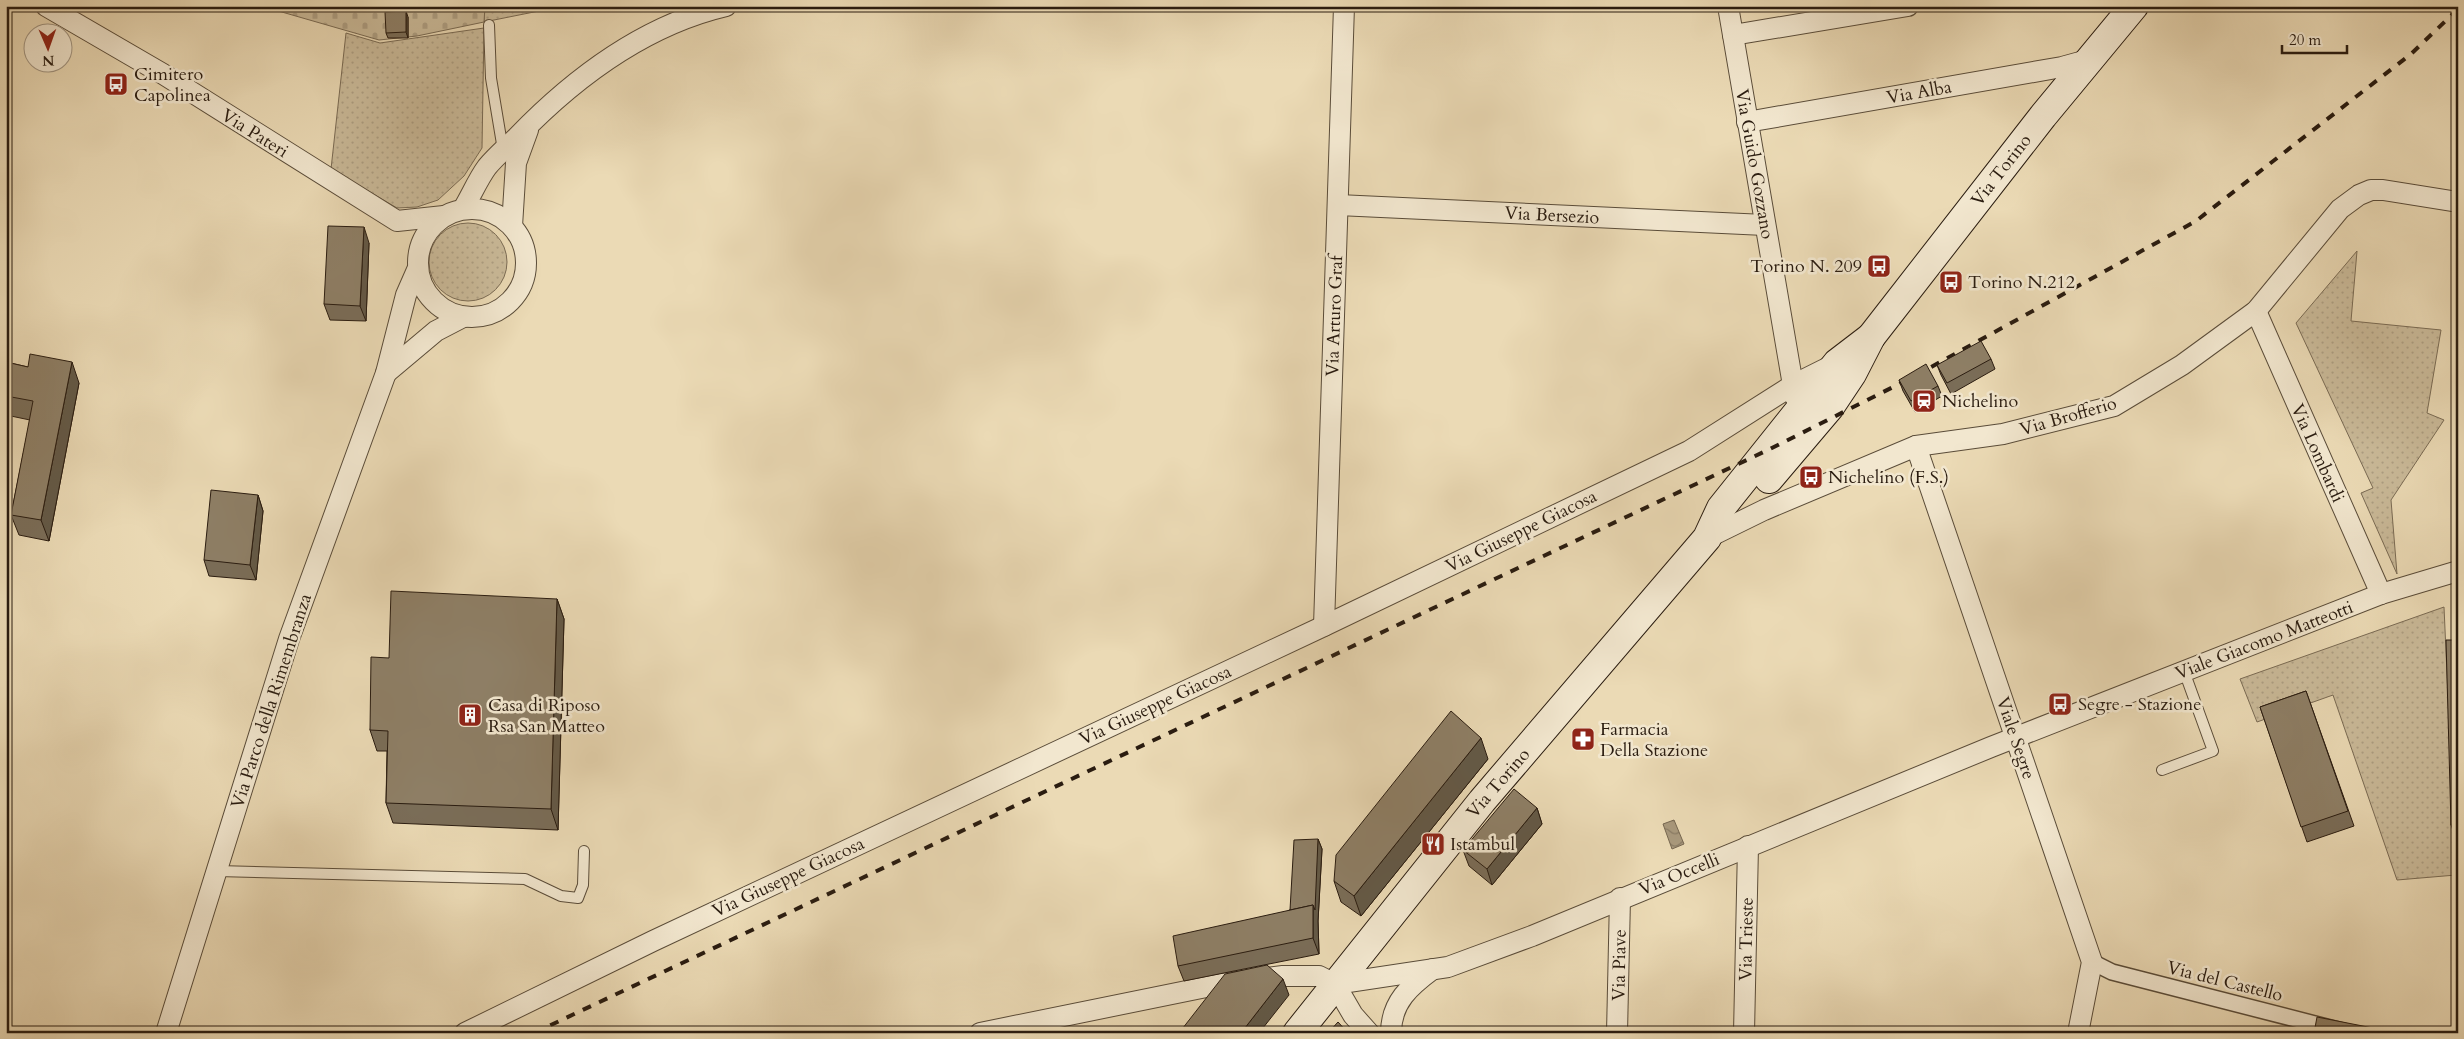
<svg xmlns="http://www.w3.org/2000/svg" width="2464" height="1039" viewBox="0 0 2464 1039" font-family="Cardo,serif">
  <defs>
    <pattern id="green-dots" width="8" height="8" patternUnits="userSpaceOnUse" patternTransform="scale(1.25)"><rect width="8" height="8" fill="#caba99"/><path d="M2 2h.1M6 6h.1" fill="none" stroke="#ae9f83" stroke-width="1.8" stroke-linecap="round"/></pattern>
    <pattern id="cemetery-stones" width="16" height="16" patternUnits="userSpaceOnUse" patternTransform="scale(1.25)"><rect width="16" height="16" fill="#caba99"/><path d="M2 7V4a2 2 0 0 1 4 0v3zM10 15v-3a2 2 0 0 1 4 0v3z" fill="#ae9f83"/></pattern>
    <pattern id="water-waves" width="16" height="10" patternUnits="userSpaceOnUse" patternTransform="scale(1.25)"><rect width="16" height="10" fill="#a9997d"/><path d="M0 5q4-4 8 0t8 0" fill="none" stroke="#8a7c65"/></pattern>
  </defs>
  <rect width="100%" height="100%" fill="#ebdab5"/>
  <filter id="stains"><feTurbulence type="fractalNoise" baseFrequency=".004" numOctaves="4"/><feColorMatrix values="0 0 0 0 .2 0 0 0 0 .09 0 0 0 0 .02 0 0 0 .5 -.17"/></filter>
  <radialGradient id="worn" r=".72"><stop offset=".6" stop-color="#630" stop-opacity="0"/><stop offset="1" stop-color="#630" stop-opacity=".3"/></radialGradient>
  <!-- green -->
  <g fill="url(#green-dots)" stroke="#7a6b54">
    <path d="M485,6H564L484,22Z"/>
    <path d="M484,28L482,148L464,176L438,200L417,207L397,208L331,169L346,33L380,43Z"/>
    <circle cx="468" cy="262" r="39"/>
    <path d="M2357,251L2351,321L2441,330L2427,413L2444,420L2391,500L2397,574L2361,493L2373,488L2296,323Z"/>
    <path d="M2444,607L2456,875L2397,880L2333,695L2257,722L2240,679Z"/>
  </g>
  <!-- cemetery -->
  <path fill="url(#cemetery-stones)" stroke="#7a6b54" d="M261,6H485L484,22L417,36L379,40Z"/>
  <!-- water -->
  <path fill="url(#water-waves)" stroke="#766751" d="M1674,820L1684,844L1672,849L1663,824Z"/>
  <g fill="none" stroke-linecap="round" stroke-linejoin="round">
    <!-- service casing -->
    <g stroke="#5a4c39" stroke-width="12">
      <g id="service">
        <path d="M489,25L491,78L503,150"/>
        <path d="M2162,770L2213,751L2184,671"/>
        <path d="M217,871L525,879L561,896L578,898L583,885L584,851"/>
      </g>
    </g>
    <!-- pedestrian casing -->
    <g stroke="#5a4c39" stroke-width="18">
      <path id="pedestrian" d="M2092,962L2112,972L2350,1033"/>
    </g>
    <!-- minor casing -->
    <g stroke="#5a4c39" stroke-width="22">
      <g id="minor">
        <path d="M46,6L163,74L397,221L444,216"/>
        <path d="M1728,6L1795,397"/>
        <path d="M1733,35L1908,6"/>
        <path d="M1747,122L2062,67L2091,59"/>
        <path d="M1338,205L1765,225"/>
        <circle cx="472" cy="263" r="54"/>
        <path d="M463,209C471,196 478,179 487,167C496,156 507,147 517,137C574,78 645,25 726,6"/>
        <path d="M512,226L516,163L528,130"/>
        <path d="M2256,311L2381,594"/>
        <path d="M386,373L436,331L463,317"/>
        <path d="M1916,446L2092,962L2078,1033"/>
        <path d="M1707,538L1764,510L1916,446L2003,434L2114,406L2182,365L2256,311L2340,209L2359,195L2371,190H2383L2458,202"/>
        <path d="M1324,626L1344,6"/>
        <path d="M1335,984L1448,967L1532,936L1991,747L2381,594L2458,571"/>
        <path d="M1335,984L1353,1015L1369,1033"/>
        <path d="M166,1033L289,639L386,373L406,295L417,270"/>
        <path d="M465,1033L653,941L1324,626L1689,451L1793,385L1831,366"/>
        <path d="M980,1033L1221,984L1283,976H1319L1335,984"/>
        <path d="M1391,1033C1391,1002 1410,986 1433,969"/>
        <path d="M1617,1033L1620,898"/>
        <path d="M1744,1033L1748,846"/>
      </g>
    </g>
    <!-- secondary casing -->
    <g stroke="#2a1c10" stroke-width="30">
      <g id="secondary">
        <path d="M1769,479L1830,407L1852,374L1871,337L2043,116L2134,6"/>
        <path d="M1297,1033L1482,801L1707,538L1721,508L1837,363L1871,337"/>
      </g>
    </g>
    <!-- service -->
    <use href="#service" stroke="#f2e7cf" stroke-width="10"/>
    <!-- pedestrian -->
    <use href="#pedestrian" stroke="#f2e7cf" stroke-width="15"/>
    <!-- minor -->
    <use href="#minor" stroke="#f2e7cf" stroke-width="20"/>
    <!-- secondary -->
    <use href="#secondary" stroke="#f2e7cf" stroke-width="28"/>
    <!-- rail -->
    <path stroke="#2a1c10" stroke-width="4" stroke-dasharray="9 9" stroke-linecap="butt" d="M534,1033L1770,449L1913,377L2196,221L2411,54L2458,9"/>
  </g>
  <!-- wall -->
  <g fill="#7a6d58" stroke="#2a1c10">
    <path d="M408,17V38H388L386,33Z"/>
    <path d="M369,243L366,321L330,320L324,304Z"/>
    <path d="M1991,359L1995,369L1951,394L1941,375L1937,365Z"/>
    <path d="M6,362L28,367L79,383L49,541L19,535L11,515L30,420L6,415Z"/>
    <path d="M1899,380L1938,386L1942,396L1915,412L1903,391Z"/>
    <path d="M258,495L263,511L256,580L209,576L204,560Z"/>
    <path d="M557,599L564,619L558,830L393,823L386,803L387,751H377L370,730L389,658Z"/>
    <path d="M2458,640V844L2451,825Z"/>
    <path d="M2306,691L2354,826L2307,842L2260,707Z"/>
    <path d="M1488,759L1361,916L1341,902L1334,881Z"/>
    <path d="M1537,808L1542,824L1492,885L1469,866L1463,850Z"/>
    <path d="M1318,839L1322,849L1318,921L1319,954L1184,981L1178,966L1290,910Z"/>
  </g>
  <!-- shaded-wall -->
  <g fill="#635947" stroke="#2a1c10">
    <path d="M406,11L408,17V38L406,32Z"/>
    <path d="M364,227L369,243L366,321L360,306Z"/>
    <path d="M72,362L79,383L49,541L41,520Z"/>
    <path d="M258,495L263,511L256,580L250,565Z"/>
    <path d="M557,599L564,619L558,830L551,809Z"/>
    <path d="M1481,738L1488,759L1361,916L1354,896Z"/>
    <path d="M1537,808L1542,824L1492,885L1487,869Z"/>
    <path d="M1318,839L1322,849L1318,921L1319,954L1313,938V905Z"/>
    <path d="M1283,979L1289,995L1259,1033H1241Z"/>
  </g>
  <!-- building -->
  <g fill="#8e7f66" stroke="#2a1c10">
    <path d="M406,11V32L386,33L385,12Z"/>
    <path d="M328,226L364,227L360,306L324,304Z"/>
    <path d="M1981,341L1991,359L1947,383L1937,365Z"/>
    <path d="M30,354L72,362L41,520L11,515L33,401L6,396V362L28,367Z"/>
    <path d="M1926,364L1938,386L1911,401L1899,380Z"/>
    <path d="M211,490L258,495L250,565L204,560Z"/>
    <path d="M391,591L557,599L551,809L386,803L388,731L370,730L371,657L389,658Z"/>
    <path d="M2446,640H2458V825H2451Z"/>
    <path d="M2306,691L2348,811L2301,827L2260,707Z"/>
    <path d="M1451,711L1481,738L1354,896L1334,881L1336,855Z"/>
    <path d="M1514,789L1537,808L1487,869L1463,850Z"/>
    <path d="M1318,839L1315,910L1313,905L1290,910L1294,840Z"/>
    <path d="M1313,905V938L1178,966L1173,936Z"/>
    <path d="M1267,965L1283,979L1241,1033H1179L1225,974Z"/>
    <path d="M2317,1017L2378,1029L2377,1033H2314Z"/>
    <path d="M1338,1022L1348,1033H1328Z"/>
  </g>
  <!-- icons -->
  <defs>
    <g id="bus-square" transform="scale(1.25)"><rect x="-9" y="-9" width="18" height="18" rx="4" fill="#8f2418" stroke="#f2e7cf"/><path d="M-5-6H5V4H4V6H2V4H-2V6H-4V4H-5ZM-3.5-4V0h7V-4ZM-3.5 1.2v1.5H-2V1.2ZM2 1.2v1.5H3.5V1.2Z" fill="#fff"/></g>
    <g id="station-square" transform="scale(1.25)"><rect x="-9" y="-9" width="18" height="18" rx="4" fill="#8f2418" stroke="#f2e7cf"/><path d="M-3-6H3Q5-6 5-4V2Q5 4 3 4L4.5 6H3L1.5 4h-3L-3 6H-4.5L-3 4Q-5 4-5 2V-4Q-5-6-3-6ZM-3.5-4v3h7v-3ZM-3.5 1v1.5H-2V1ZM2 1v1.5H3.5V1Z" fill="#fff"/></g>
    <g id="building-square" transform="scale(1.25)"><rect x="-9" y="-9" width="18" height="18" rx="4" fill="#8f2418" stroke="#f2e7cf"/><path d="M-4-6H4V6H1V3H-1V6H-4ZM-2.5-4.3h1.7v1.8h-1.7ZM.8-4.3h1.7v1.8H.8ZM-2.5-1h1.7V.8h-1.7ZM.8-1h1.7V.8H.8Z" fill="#fff"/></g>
    <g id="pharmacy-square" transform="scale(1.25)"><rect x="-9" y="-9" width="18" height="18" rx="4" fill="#8f2418" stroke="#f2e7cf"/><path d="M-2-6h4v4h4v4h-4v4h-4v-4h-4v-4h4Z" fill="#fff"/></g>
    <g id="restaurant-square" transform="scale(1.25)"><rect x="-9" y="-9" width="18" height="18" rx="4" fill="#8f2418" stroke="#f2e7cf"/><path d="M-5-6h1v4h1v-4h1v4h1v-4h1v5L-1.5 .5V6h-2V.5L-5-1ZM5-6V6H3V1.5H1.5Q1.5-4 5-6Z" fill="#fff"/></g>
  </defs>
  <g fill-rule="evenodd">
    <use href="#bus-square" x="116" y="84"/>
    <use href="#bus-square" x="1879" y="266"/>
    <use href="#bus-square" x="1951" y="282"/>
    <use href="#station-square" x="1924" y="401"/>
    <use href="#bus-square" x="1811" y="477"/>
    <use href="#bus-square" x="2060" y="704"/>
    <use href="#building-square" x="470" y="715"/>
    <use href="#pharmacy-square" x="1583" y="739"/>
    <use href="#restaurant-square" x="1433" y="844"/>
  </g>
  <g text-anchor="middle" stroke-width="5" stroke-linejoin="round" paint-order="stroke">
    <!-- poi labels -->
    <g font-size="18" fill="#2a1c10" stroke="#f2e7cf" text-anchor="start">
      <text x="134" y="80">Cimitero<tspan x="134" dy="21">Capolinea</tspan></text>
      <text x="1862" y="272" text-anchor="end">Torino N. 209</text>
      <text x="1968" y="288">Torino N.212</text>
      <text x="1942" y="407">Nichelino</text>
      <text x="1828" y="483">Nichelino (F.S.)</text>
      <text x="2078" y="710">Segre - Stazione</text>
      <text x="488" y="711">Casa di Riposo<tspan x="488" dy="21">Rsa San Matteo</tspan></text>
      <text x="1600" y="735">Farmacia<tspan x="1600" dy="21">Della Stazione</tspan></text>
      <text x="1450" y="850">Istambul</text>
    </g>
    <!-- street labels -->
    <g font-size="18" fill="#2a1c10" stroke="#f2e7cf">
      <text transform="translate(1919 92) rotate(-10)" y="6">Via Alba</text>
      <text transform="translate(255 133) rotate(32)" y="6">Via Pateri</text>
      <text transform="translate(1755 164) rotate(80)" y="6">Via Guido Gozzano</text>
      <text transform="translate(2001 170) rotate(-52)" y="6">Via Torino</text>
      <text transform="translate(1552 215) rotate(3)" y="6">Via Bersezio</text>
      <text transform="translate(1334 316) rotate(-88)" y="6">Via Arturo Graf</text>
      <text transform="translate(2068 416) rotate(-16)" y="6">Via Brofferio</text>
      <text transform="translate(2318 453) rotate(66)" y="6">Via Lombardi</text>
      <text transform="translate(1521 531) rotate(-26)" y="6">Via Giuseppe Giacosa</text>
      <text transform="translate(2264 640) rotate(-21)" y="6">Viale Giacomo Matteotti</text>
      <text transform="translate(271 701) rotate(-72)" y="6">Via Parco della Rimembranza</text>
      <text transform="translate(1155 705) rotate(-25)" y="6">Via Giuseppe Giacosa</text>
      <text transform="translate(2016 738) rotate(71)" y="6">Viale Segre</text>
      <text transform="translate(1498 783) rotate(-49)" y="6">Via Torino</text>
      <text transform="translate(1679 874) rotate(-22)" y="6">Via Occelli</text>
      <text transform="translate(788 877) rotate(-25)" y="6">Via Giuseppe Giacosa</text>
      <text transform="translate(1746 939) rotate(-89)" y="6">Via Trieste</text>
      <text transform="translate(1619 965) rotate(-89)" y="6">Via Piave</text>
      <text transform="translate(2225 981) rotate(14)" y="6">Via del Castello</text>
    </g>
  </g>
  <!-- margin -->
  <rect width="2464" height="1039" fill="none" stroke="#ebdab5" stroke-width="25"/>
  <rect x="8" y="8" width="2449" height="1024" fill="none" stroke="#2a1c10" stroke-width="2.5"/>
  <rect x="12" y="12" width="2439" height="1014" fill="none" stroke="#2a1c10"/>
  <!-- north arrow -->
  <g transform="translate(48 48) rotate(178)"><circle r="24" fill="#f2e7cf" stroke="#a29683"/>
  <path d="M0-4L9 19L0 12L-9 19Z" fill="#8f2418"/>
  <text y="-8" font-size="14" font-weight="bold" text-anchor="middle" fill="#2a1c10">N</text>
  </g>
  <!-- scale -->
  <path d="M2282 45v8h65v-8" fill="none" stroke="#2a1c10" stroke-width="2.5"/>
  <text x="2289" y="45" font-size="15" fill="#2a1c10" stroke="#f2e7cf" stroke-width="4" paint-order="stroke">20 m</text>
  <rect width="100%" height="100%" filter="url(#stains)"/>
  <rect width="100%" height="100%" fill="url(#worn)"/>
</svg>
